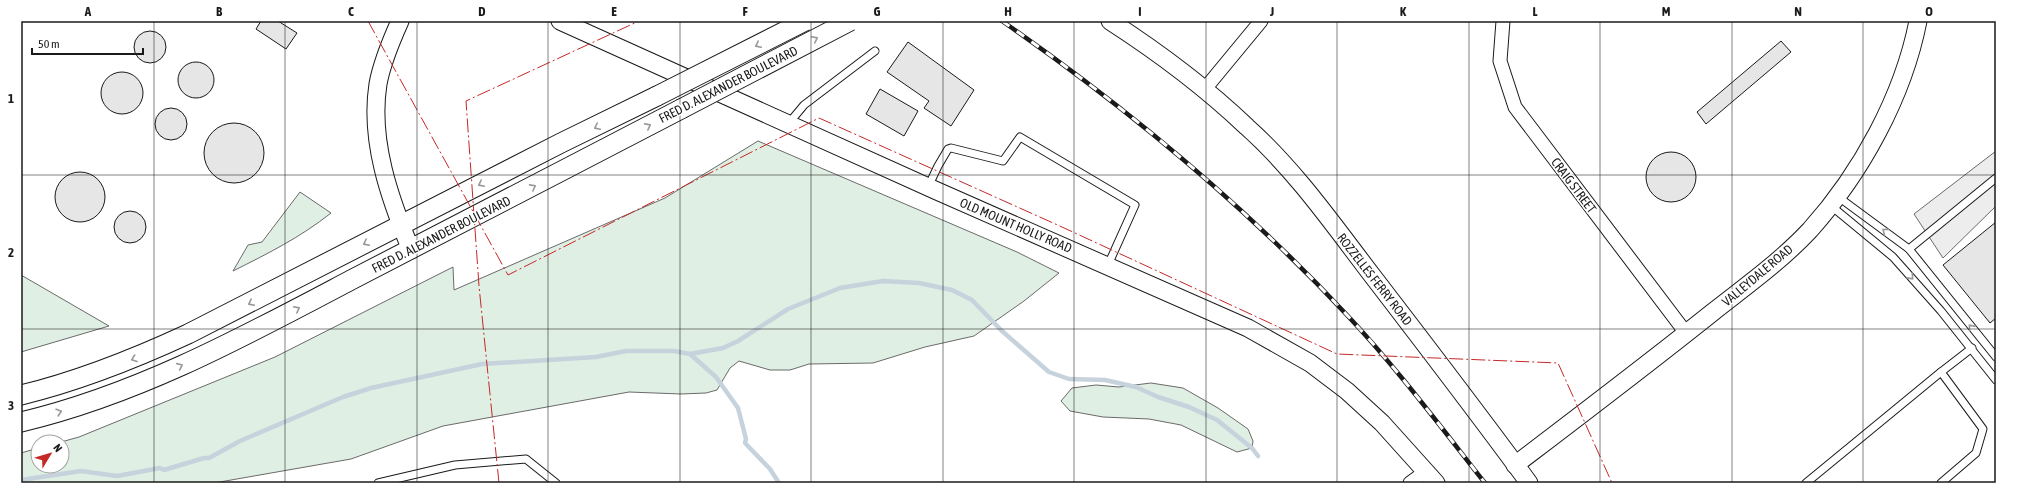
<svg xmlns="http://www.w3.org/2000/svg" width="2017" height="504" viewBox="0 0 2017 504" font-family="'Asap Condensed',sans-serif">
  <rect width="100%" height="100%" fill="#fff"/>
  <!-- green -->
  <g fill="#e0efe3" stroke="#6a6a6a">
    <path d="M758,141L1017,252L1059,273L1024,301L974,336L925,347L873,363L809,364L790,370H770L739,361L730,368L717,390L706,393L681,394L629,392L443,426L351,459L214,483H21V453L38,448V466H62L61,442L79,437L275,357L453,267L454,290L665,198Z"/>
    <path d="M300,192L331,213C301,237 267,254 233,271L248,245L262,242Z"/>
    <path d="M21,275L109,326L21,352Z"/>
    <path d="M1151,383L1183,388L1218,408L1248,429L1253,441L1252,448L1237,452L1181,425L1149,419L1103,417L1070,411L1061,401L1072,388L1096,385L1119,387Z"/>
  </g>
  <!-- parking -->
  <path fill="#ededed" stroke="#6a6a6a" d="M1996,151V206L1943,258L1914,214Z"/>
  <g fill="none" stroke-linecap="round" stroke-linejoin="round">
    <!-- stream -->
    <g stroke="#c6d2dc" stroke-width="4.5">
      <path d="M690,354L716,377L738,408L746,439L745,443L770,469L779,483"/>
      <path d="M21,480L81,471L117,476L160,468L164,470L204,458H209L240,441L343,397L371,388L482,364L596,357L626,351H674L690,354L723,348L738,341L788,309L840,288L883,281L919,283L952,290L972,300L1002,331L1049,372L1069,379L1105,380L1136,387L1158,397L1189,407L1217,420L1252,448L1258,456"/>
    </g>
  </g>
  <!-- building -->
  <g fill="#e6e6e6" stroke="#1a1a1a">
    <path d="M261,21H278L297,33L286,49L256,29Z"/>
    <circle cx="150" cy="47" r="16"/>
    <path d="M1781,41L1791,52L1706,124L1697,112Z"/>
    <path d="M908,42L974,90L951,126L924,108L929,101L887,72Z"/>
    <circle cx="196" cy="80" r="18"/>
    <circle cx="122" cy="93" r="21"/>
    <path d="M880,89L918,111L904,136L866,114Z"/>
    <circle cx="171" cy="124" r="16"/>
    <circle cx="234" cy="153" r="30"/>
    <circle cx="1671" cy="177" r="25"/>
    <circle cx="80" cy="197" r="25"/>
    <circle cx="130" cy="227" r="16"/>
    <path d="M1996,222V318L1990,323L1943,265Z"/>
  </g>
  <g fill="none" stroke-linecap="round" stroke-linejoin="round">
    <!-- service casing -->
    <g stroke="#1a1a1a" stroke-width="9">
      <g id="service">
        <path d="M789,123L804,105L875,51"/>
        <path d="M928,187L938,166L948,149L951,148L1003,161L1020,137L1135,205L1108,265"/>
        <path d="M1837,196L1909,249L1996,357"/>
        <path d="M1830,205L1893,257L1941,311L1996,380"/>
        <path d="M1909,249L1996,178"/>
        <path d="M378,483L455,465L526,459L556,483"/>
        <path d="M1806,483L1941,372"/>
        <path d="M1941,483L1976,453L1983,429L1941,372L1972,348"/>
      </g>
    </g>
    <!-- minor casing -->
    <g stroke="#1a1a1a" stroke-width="15">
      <g id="minor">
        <path d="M1503,21L1500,61L1515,107L1686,333"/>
        <path d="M1204,90L1261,21"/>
        <path d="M1410,483L1425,472"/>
      </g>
    </g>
    <!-- tertiary casing -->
    <g stroke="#1a1a1a" stroke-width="19">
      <g id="tertiary">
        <path d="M400,21C391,41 382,62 378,84C369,141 390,199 411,250"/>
        <path d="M560,21L937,191L1248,328L1310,363L1347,391L1382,423L1436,483"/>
        <path d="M1110,21C1158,52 1205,87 1247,127C1295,170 1332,223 1371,274C1424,343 1477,412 1529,483"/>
        <path d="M1515,465C1582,414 1648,364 1713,312C1746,286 1781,261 1810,230C1861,173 1903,97 1918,21"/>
      </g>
    </g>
    <!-- secondary casing -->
    <g stroke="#1a1a1a" stroke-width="21">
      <g id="secondary">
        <path d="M21,395C79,381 134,359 188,334L561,143L657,96"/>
        <path d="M21,422C139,394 245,336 351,280C462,223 571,166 681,109"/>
      </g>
    </g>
    <!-- service -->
    <use href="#service" stroke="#fff" stroke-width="7"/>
    <!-- minor -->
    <use href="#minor" stroke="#fff" stroke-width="13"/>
    <!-- tertiary -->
    <use href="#tertiary" stroke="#fff" stroke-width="17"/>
    <!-- secondary -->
    <use href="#secondary" stroke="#fff" stroke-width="19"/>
    <!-- rail casing -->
    <g stroke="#1a1a1a" stroke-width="4.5">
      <path id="rail" d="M1002,21C1126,107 1243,204 1346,314C1396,367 1440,426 1485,483"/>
    </g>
    <!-- rail -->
    <use href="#rail" stroke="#fff" stroke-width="3" stroke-dasharray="9" stroke-linecap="butt"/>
    <!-- secondary-bridge casing -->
    <g stroke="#1a1a1a" stroke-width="21" stroke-linecap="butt">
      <g id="secondary-bridge">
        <path d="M657,96L805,21"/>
        <path d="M681,109L850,21"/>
      </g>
    </g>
    <!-- secondary-bridge -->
    <use href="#secondary-bridge" stroke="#fff" stroke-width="19"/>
    <!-- power -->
    <g stroke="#c62828" stroke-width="1" stroke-dasharray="14 3 2 3" stroke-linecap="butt">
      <path d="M368,21L508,275L819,118L1062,227L1337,354L1558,363L1612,483"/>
      <path d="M499,483L479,286L466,101L639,21"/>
    </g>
  </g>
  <!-- one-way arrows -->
  <defs><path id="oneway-chevron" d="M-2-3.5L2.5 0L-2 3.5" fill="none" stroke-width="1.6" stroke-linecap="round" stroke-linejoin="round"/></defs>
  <g stroke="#989898">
    <use href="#oneway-chevron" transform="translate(815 39) rotate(-27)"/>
    <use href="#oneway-chevron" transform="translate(758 45) rotate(153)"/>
    <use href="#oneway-chevron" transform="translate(648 126) rotate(-28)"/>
    <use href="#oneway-chevron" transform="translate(597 127) rotate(154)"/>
    <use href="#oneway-chevron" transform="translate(481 184) rotate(153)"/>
    <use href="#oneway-chevron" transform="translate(533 187) rotate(-28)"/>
    <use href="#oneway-chevron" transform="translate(1885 231) rotate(-143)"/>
    <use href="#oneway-chevron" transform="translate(366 243) rotate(153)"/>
    <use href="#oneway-chevron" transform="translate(1911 277) rotate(48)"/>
    <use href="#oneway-chevron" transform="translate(251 303) rotate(153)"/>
    <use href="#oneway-chevron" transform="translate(297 309) rotate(-27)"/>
    <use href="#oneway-chevron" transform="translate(1971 327) rotate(-129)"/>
    <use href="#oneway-chevron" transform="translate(134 359) rotate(160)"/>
    <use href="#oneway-chevron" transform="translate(180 366) rotate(-24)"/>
    <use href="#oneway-chevron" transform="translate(59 412) rotate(-16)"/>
  </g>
  <!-- grid -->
  <path fill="none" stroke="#1a1a1a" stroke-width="1" stroke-opacity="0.55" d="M154,21V483M285,21V483M417,21V483M548,21V483M680,21V483M811,21V483M943,21V483M1074,21V483M1206,21V483M1337,21V483M1469,21V483M1600,21V483M1732,21V483M1863,21V483M21,175H1996M21,329H1996"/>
  <g text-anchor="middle" stroke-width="3" stroke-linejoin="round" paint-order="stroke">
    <!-- street labels -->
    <g font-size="13" fill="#1a1a1a" stroke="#fff">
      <text transform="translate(728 84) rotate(-27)" y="5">FRED D. ALEXANDER BOULEVARD</text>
      <text transform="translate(1574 185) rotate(53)" y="5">CRAIG STREET</text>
      <text transform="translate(1016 225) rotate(23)" y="5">OLD MOUNT HOLLY ROAD</text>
      <text transform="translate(441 234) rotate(-27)" y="5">FRED D. ALEXANDER BOULEVARD</text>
      <text transform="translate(1757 275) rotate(-40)" y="5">VALLEYDALE ROAD</text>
      <text transform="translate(1375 279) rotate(52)" y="5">ROZZELLES FERRY ROAD</text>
    </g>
  </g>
  <!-- border -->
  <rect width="2017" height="504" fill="none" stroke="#ffffff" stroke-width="44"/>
  <!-- north arrow -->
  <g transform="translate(50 454) rotate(52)"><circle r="19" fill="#ffffff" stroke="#a3a3a3"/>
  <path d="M0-3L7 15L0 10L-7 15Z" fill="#c62828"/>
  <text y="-6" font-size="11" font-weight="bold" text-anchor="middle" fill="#1a1a1a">N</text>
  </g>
  <!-- scale -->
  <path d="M32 48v6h111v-6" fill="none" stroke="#1a1a1a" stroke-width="2"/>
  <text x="38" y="48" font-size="12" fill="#1a1a1a" stroke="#ffffff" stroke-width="3" paint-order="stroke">50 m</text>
  <rect x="22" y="22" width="1973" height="460" fill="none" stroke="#1a1a1a" stroke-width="1.5"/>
  <g font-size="13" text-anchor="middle" font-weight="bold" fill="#1a1a1a">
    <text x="88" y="16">A</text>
    <text x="219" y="16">B</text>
    <text x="351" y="16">C</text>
    <text x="482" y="16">D</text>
    <text x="614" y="16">E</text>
    <text x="745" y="16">F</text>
    <text x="877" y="16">G</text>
    <text x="1008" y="16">H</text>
    <text x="1140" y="16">I</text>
    <text x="1272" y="16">J</text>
    <text x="1403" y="16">K</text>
    <text x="1535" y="16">L</text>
    <text x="1666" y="16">M</text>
    <text x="1798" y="16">N</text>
    <text x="1929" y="16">O</text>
    <text x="11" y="103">1</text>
    <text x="11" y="257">2</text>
    <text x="11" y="410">3</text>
  </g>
</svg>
